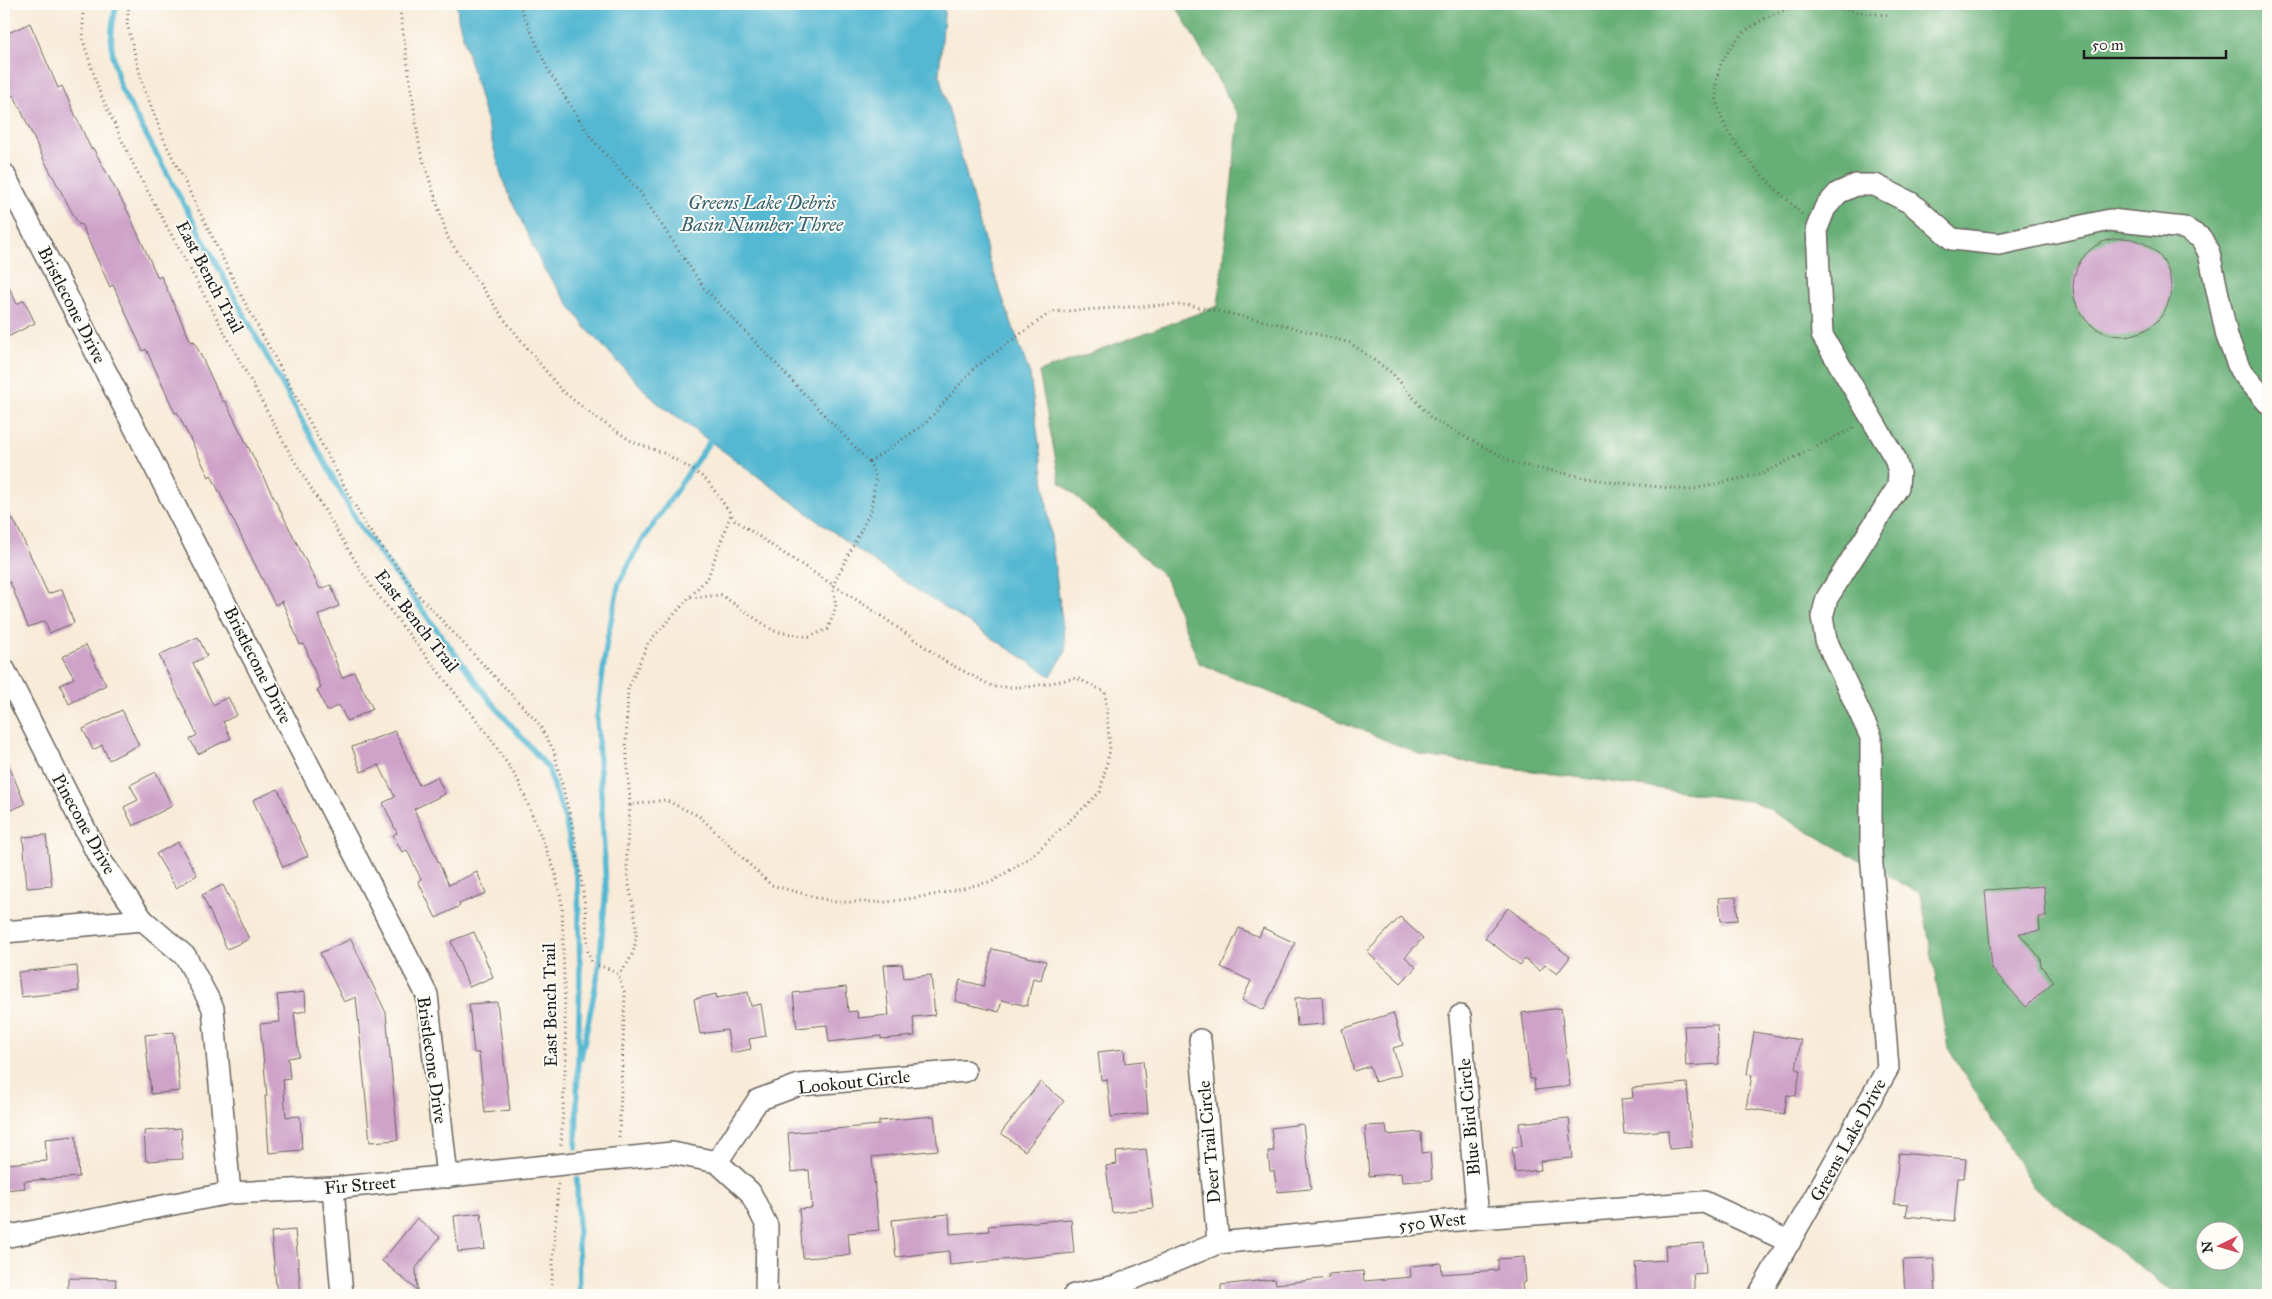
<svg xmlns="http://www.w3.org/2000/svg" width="2272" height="1299" viewBox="0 0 2272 1299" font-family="'IM FELL Great Primer',serif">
  <rect width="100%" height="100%" fill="#fdfcf7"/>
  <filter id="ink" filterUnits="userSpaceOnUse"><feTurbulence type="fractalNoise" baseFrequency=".02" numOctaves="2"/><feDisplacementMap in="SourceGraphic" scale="10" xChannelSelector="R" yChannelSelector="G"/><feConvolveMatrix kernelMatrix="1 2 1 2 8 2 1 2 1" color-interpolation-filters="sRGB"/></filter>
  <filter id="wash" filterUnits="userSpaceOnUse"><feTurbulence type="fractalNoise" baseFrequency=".0096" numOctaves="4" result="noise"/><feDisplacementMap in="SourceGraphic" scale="20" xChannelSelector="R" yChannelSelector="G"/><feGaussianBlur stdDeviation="1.12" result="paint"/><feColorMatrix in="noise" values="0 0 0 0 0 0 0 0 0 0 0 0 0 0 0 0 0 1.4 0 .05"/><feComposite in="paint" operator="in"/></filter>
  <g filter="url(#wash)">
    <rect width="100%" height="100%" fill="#f8ebd8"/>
    <!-- forest -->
    <path fill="#66af76" stroke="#416649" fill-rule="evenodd" d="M1175,4H2268V1295H2179L2034,1188L1948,1048L1921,894L1755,802L1424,756L1199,663L1165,577L1060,482L1039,372L1218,306L1239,117ZM2204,1232H2234V1262H2204Z"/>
    <!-- water -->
    <path fill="#54b8d2" stroke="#386a77" d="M457,4H945L939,74L990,262L1030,375L1066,651L1051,676L873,561L655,401L585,327L543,268L503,181L458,18Z"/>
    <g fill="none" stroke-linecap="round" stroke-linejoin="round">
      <!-- stream -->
      <g stroke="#54b8d2" stroke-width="5.5">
        <path d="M117,4C107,38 112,56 121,89L360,527L488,698L548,768L566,823L578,887L580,969L576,1148"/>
        <path d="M581,1058L599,969L606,888L597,718L607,640L619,583L638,547L710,441"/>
        <path d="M577,1179L579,1295"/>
      </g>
    </g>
    <g id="blocks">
      <!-- building -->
      <g fill="#cea2c9">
        <path d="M30,23L58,88L62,86L91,149L93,148L128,212L158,278L161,276L191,342L194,341L223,402L225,401L320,589L331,585L339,606L318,615L342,678L354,672L373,709L347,721L339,705L327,711L317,690L321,688L304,644L300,645L282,601L275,605L211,475L209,477L177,412L175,413L146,349L143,351L113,285L110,287L81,224L79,225L44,160L14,95L11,97L4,81V35Z"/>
        <circle cx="2122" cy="287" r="49"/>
        <path d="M4,277L17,304L24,300L35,323L4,339Z"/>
        <path d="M4,506L17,526L48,594L62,589L74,623L49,633L45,621L28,627L10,582L4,585Z"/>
        <path d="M198,637L207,656L193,663L213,705L228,697L237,715L223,722L231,738L198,754L190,739L197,735L159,655Z"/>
        <path d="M86,645L106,685L69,704L60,685L74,678L62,657Z"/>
        <path d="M122,710L139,745L109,760L102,745L93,750L83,729Z"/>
        <path d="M395,731L419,785L437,777L445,794L414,809L449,885L477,872L486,893L459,904L460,906L436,918L418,881L421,879L407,850L402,852L393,835L397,833L383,803L395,797L379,765L361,772L352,747Z"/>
        <path d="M4,754L25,804L4,813Z"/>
        <path d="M156,772L172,806L133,826L124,807L138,800L130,785Z"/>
        <path d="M278,789L308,856L283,867L253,800Z"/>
        <path d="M46,835L52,886L27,888L23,837Z"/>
        <path d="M178,842L197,875L176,888L156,854Z"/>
        <path d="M223,885L249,939L227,949L202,895Z"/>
        <path d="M2044,886L2046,917H2039L2040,931L2019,933L2040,958L2041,966L2054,981L2026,1007L1992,969L1985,890Z"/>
        <path d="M1736,897L1738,920L1721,921L1719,898Z"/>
        <path d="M1508,908L1570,957L1557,974L1545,965L1540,971L1525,959L1520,965L1485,938Z"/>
        <path d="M1400,917L1423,938L1405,957L1416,967L1401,983L1367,952Z"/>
        <path d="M1239,928L1259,937L1263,928L1295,943L1264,1010L1242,1000L1251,981L1221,967Z"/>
        <path d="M474,932L493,977L469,987L451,941Z"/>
        <path d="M351,939L386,1013L398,1140L370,1142L356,997L344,1002L320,953Z"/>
        <path d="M992,949L1046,961L1041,980L1033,978L1027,1006L1002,1000L999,1012L955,1001L960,980L984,986Z"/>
        <path d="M902,964L904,978L931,975L935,1015L913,1017L915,1036L881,1039V1036L829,1042L827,1025L797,1028L793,993L846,987L848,1012L857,1011L858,1018L889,1015L884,965Z"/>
        <path d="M77,966L79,991L21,997L18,972Z"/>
        <path d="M305,992L306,1011L294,1013L299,1056L288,1058L290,1079L283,1080L286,1117L300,1116L302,1150L269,1153L265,1096H267L260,1024L280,1022L277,995Z"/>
        <path d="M748,992L751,1006L761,1004L766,1036L749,1039L751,1049L731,1053L727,1030L700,1034L694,999L716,994L717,998Z"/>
        <path d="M1322,996L1324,1024L1297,1026L1295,998Z"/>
        <path d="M497,1002L510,1110L485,1113L479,1053H474L469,1004Z"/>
        <path d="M1561,1008L1570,1086L1535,1090L1534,1079H1530L1522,1013Z"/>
        <path d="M1393,1013L1403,1045L1393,1048L1401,1075L1375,1082L1370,1066L1354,1071L1342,1029Z"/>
        <path d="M1717,1025L1719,1064L1686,1066L1684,1026Z"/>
        <path d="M174,1032L180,1091L151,1094L145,1035Z"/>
        <path d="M1754,1032L1801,1040L1796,1069L1800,1070L1796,1096L1787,1095L1784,1114L1746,1108L1752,1075L1747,1074Z"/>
        <path d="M1124,1049L1125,1063L1143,1061L1148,1113L1111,1117L1107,1079L1101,1080L1098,1052Z"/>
        <path d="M1040,1082L1064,1101L1025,1151L1001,1133Z"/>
        <path d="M1687,1083L1692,1147L1669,1149L1668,1130L1624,1134L1621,1099L1633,1098L1632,1088Z"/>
        <path d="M934,1116L938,1150L872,1157L879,1230L848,1233L850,1255L803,1258L799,1209L812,1208L809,1170L791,1172L788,1133L879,1125V1121Z"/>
        <path d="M1569,1118L1573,1158L1540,1161L1541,1170L1515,1173L1512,1147L1522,1146L1519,1123Z"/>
        <path d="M1303,1124L1311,1189L1277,1192L1274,1171H1270L1268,1151H1274L1271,1128Z"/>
        <path d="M1386,1125L1387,1135L1421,1132L1422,1153L1430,1152L1432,1180L1402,1182L1401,1173L1369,1176L1365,1126Z"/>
        <path d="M181,1128L183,1159L146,1161L144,1131Z"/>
        <path d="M76,1136L79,1177L24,1181L25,1188L4,1190V1164L47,1161L45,1139Z"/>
        <path d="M1146,1149L1153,1208L1112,1213L1106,1166L1117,1164L1116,1152Z"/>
        <path d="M1899,1153L1966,1159L1964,1178H1958L1954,1221L1906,1216L1908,1205L1894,1204Z"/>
        <path d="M481,1213L485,1249L458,1252L454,1216Z"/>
        <path d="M949,1214L950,1234L989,1231L988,1226L1071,1219L1074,1253L950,1265L949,1251L896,1257L892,1220Z"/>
        <path d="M417,1218L440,1237L416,1268L417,1290L382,1261Z"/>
        <path d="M295,1230L301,1295H277L271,1232Z"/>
        <path d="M1704,1243L1706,1273L1693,1274L1695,1295H1637L1635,1262L1666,1260L1665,1246Z"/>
        <path d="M1524,1257L1526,1282L1522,1283L1523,1295H1221V1285L1275,1279L1276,1284L1329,1278V1274L1363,1271L1364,1281L1411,1277L1410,1266L1441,1263L1442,1274L1498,1270V1259Z"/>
        <path d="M1934,1259L1936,1295H1905L1903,1260Z"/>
        <path d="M68,1278L116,1279L115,1295H68Z"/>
      </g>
    </g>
  </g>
  <g filter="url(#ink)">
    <use href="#blocks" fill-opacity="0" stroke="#69645e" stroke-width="1"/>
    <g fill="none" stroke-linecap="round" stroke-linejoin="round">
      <!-- minor casing -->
      <g stroke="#69645e" stroke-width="24">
        <g id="minor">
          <path d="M4,174L427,995L447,1177"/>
          <path d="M4,669L101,861L143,920L186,957L213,1008L230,1193"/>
          <path d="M4,932L143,920"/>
          <path d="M1460,1016L1478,1218"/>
          <path d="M1200,1040L1218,1243"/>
          <path d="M717,1162L758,1100L799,1085L965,1071"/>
          <path d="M717,1162L750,1192L767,1226L766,1295"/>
          <path d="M333,1188L342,1295"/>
          <path d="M4,1237L230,1193L333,1188L672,1153L717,1162"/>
          <path d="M1074,1295L1116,1286L1218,1243L1478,1218L1704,1202L1790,1242"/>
          <path d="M1759,1295L1888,1068L1871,852V737L1826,640L1822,617L1827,598L1898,487L1899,472L1895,458L1822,335L1817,228L1825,208L1838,193L1856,185H1875L1911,203L1952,239L1999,244L2110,220L2184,228L2201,238L2209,253L2227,336L2240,370L2268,403"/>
        </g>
      </g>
      <!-- path -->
      <g stroke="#69645e" stroke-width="3" stroke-dasharray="1 4" stroke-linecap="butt">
        <path d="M83,4V40L99,91L133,164L292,457L370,585L489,736L518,780L555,871L562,904L566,1054L561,1145"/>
        <path d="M129,4L127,23L143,86L166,144L243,299L366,526L420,597L539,724L554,751L574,833L585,905L588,951L592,964L607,968L618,974L625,994L619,1139"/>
        <path d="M399,4L420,150L448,238L504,319L561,390L598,419L633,442L666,454L691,469L707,480L735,520L777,549L874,611L948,663L994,687H1028L1077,678L1105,692L1110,750L1100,792L1032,856L993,881L933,895L888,902H834L771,885L699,816L665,800L630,805C629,825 626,844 627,864C627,903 653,941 618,974"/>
        <path d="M519,4L548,70L591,138L639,191L704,288L869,462L876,477L871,510L833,585L836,607L828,629L809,637L774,631L721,595L689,598"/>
        <path d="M1802,214C1758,171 1682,110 1733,44C1750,23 1778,9 1805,5C1813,4 1823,7 1831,8C1851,11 1871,13 1891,16"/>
        <path d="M869,462L925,424L975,367L1051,312L1162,305H1188L1287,326L1350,343L1392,373L1432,419L1516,464L1610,482L1690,490L1764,473L1855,427"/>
        <path d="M630,805L626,742L628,689L648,643L708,577L731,514"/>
        <path d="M551,1295L558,1184"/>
      </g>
      <!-- minor -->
      <use href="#minor" stroke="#fff" stroke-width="21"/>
    </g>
  </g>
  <g text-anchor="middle" stroke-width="4" stroke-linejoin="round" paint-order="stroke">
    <!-- street labels -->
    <g font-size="18" fill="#1c1c1c" stroke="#fdfcf7">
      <text transform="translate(210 277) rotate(62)" y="6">East Bench Trail</text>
      <text transform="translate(72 305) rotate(63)" y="6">Bristlecone Drive</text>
      <text transform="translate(417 621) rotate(52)" y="6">East Bench Trail</text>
      <text transform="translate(258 665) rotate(63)" y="6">Bristlecone Drive</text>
      <text transform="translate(84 824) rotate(61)" y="6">Pinecone Drive</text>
      <text transform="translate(550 1005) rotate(-91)" y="6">East Bench Trail</text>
      <text transform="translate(432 1060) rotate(82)" y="6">Bristlecone Drive</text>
      <text transform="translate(854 1082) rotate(-6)" y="6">Lookout Circle</text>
      <text transform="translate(1469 1117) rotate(-95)" y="6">Blue Bird Circle</text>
      <text transform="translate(1848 1140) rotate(-61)" y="6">Greens Lake Drive</text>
      <text transform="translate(1209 1142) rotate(-95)" y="6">Deer Trail Circle</text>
      <text transform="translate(360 1185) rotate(-5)" y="6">Fir Street</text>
      <text transform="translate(1432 1222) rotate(-6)" y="6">550 West</text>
    </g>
    <!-- water labels -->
    <g font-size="19" font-style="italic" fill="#35626e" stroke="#fdfcf7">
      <text x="762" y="209">Greens Lake Debris<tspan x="762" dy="22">Basin Number Three</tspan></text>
    </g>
  </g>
  <!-- margin -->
  <rect width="2272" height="1299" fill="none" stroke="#fdfcf7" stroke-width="20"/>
  <!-- north arrow -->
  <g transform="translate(2220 1246) rotate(265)"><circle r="24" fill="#fdfcf7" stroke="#a3a29f"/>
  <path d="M0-4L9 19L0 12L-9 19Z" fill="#d1495b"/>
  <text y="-8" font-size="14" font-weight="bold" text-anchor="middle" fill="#1c1c1c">N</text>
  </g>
  <!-- scale -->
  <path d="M2084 50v8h142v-8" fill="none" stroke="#1c1c1c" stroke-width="2.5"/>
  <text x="2092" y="50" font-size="15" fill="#1c1c1c" stroke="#fdfcf7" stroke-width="4" paint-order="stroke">50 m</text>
</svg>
